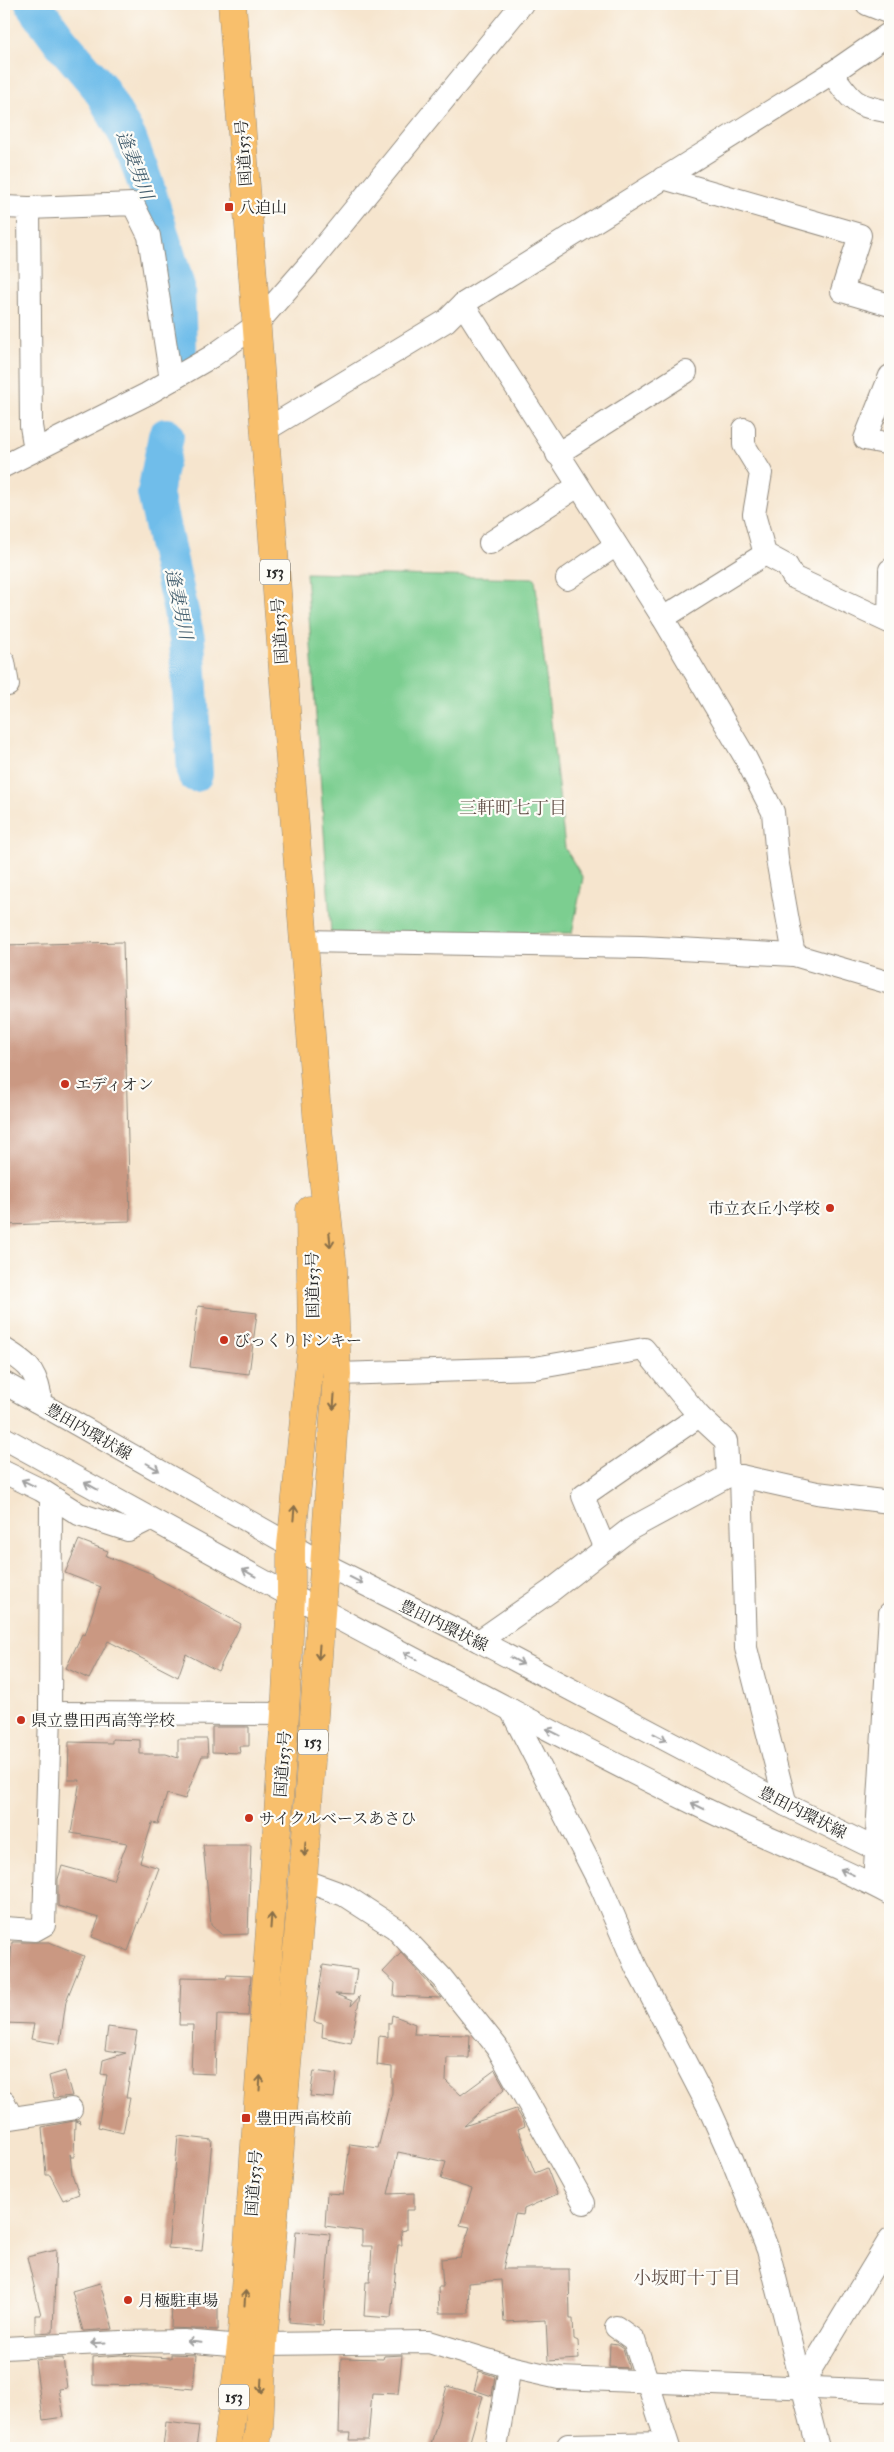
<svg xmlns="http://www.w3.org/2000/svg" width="894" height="2452" viewBox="0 0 894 2452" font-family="'IM FELL Double Pica','Noto Serif JP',serif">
  <rect width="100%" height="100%" fill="#fdfcf7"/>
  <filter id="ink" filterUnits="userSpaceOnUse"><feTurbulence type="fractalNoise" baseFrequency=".02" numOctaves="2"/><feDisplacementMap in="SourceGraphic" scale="10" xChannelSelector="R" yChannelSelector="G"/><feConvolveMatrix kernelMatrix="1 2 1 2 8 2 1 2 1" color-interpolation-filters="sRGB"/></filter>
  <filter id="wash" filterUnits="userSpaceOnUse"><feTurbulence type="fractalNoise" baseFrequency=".0096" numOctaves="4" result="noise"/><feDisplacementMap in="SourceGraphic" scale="20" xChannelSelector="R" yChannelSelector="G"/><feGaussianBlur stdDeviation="1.12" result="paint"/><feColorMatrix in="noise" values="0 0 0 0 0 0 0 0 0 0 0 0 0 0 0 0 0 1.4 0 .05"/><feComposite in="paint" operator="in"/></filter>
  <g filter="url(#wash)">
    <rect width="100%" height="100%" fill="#f6e5ce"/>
    <!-- green -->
    <path fill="#7cce90" stroke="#547c5e" d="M306,573L535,578L565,848L583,878L572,933H331Z"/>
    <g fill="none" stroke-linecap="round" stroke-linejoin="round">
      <!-- river -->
      <g stroke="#70bdea" stroke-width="36">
        <path d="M33,4L61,42L100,88L129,139L145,182L177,286L179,350"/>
        <path d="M166,436L155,493L187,639L195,774"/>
      </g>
    </g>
    <g id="blocks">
      <!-- building -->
      <g fill="#ca9882">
        <path d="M123,942L130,1221L4,1225V945Z"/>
        <path d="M198,1306L257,1313L249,1374L190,1367Z"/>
        <path d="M79,1540L108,1551L106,1556L153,1574V1576L241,1624L218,1671L186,1654L178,1677L108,1641L89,1679L66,1668L82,1634L85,1635L101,1587L65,1573Z"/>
        <path d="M212,1727H249V1746H239L240,1753L212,1752Z"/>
        <path d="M112,1739L140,1740V1754H166L178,1758V1739H207L208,1756H202L185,1799L167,1794L158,1824L152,1823L140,1862L159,1868L128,1951L92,1937L99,1918L58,1906V1879L62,1866L113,1880L127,1843L71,1833L80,1780H68L69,1742L112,1743Z"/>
        <path d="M203,1845H251L248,1934L222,1935L211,1925Z"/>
        <path d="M12,1942H49L84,1956L66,2001L60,2044L31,2039L34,2024L4,2023V1990L8,1991Z"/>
        <path d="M401,1953L432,1987L441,1998L394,1996L395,1983L383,1972Z"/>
        <path d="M323,1965L357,1970L353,1995L335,1994L352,2001L351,2006L360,1996L351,2043L322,2037L323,2024L314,2022Z"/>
        <path d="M227,1975L251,1976L248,2016L217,2015L215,2074L191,2073L193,2025H179L181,1977L226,1978Z"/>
        <path d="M392,2015L415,2024L414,2034L470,2035L469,2058H447L446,2081L461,2095L495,2070L505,2088L464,2126L516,2109L524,2122L525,2126L518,2129L535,2173L547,2168L557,2194L524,2209L523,2215L515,2214L503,2269H569L570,2319H573L574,2339L578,2341L579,2359L548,2361L546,2320L504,2322L501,2280L468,2283L469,2313H439L438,2287H443L441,2259L460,2257L470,2227L460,2225L472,2189L441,2179L446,2162L398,2152L388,2194L414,2193V2210H406V2230L401,2231L402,2245H398L391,2318L364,2316L366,2282H370L372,2246H362V2231L325,2226L327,2193L343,2194L350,2144L378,2148L392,2093V2067L377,2065L379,2036L388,2037V2023H391Z"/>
        <path d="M108,2027L137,2031L126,2098H130L123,2133L98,2127L107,2075L101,2074L103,2060L126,2053L105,2050Z"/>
        <path d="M65,2071L72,2096L54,2098L49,2076Z"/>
        <path d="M314,2071L337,2074L334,2098L310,2096Z"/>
        <path d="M79,2120L80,2123L75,2121L74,2157H71L70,2154L72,2174L79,2194L63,2200L50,2175H46L42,2127Z"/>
        <path d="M178,2136L212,2140L202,2251L168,2248Z"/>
        <path d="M296,2231L330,2234L323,2325L289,2322Z"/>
        <path d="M56,2250L53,2332L35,2333V2315H41L27,2257Z"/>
        <path d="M100,2283L113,2329L83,2331L72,2291Z"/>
        <path d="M172,2303H218V2330L171,2328Z"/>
        <path d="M610,2343L617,2344L623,2348L629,2368L609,2367Z"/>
        <path d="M171,2354L196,2355L193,2389L163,2386L93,2385V2357L120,2355L171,2358Z"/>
        <path d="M402,2355L398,2394L372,2393L368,2440H350L351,2433H339L341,2358L383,2359L384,2356Z"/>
        <path d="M63,2358L67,2388L59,2389L64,2417L43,2420L35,2360Z"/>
        <path d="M479,2371L495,2376L492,2396L474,2390Z"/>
        <path d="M447,2386L483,2396L468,2448H430Z"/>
        <path d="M166,2422L199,2426L196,2448H163Z"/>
      </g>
    </g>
  </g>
  <g filter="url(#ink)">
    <use href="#blocks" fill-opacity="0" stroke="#90887c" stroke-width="1"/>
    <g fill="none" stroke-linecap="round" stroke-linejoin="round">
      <!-- minor casing -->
      <g stroke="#90887c" stroke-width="24">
        <g id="minor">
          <path d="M867,4L890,13"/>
          <path d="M832,73C853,103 854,105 890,112"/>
          <path d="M663,178L860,235L842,291L890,305"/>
          <path d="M4,207L29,208L31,426L35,450"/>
          <path d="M29,208L133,204L149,236L171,380"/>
          <path d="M463,304L663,618L745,757L773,812L777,859L794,955"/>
          <path d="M890,376L865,439L890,444"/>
          <path d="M744,429V445L761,473L754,514L765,554L787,566L793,577L889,622L890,570"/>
          <path d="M264,431L446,321L463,304L832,73L890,33"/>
          <path d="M557,454L686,372"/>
          <path d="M4,466L147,394L211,357L255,326L313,260L522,4"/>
          <path d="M490,543L578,486"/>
          <path d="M567,579L616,545"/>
          <path d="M663,618L765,554"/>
          <path d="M4,662L8,685"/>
          <path d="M303,941L641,947L794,955L890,983"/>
          <path d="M4,1349C25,1362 35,1368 40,1394L36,1401"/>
          <path d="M337,1374L535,1368L644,1349L699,1416"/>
          <path d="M4,1383L324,1564L479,1641L710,1763L786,1805L890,1856"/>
          <path d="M4,1438L291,1596L322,1610C448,1677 573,1744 701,1807C763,1838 829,1861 890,1894"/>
          <path d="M4,1472L41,1490L79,1514L128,1530L150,1519"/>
          <path d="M741,1476L746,1648L786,1805"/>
          <path d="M605,1549L583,1496L699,1416L726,1441L728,1476"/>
          <path d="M479,1641L552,1590L630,1529L728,1476H741L817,1493L890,1502"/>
          <path d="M511,1710L599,1882L636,1967L709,2108L732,2159L768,2250L818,2448"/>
          <path d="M50,1713L51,1497"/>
          <path d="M303,1880L344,1895L395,1928L442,1978L497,2047L584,2203"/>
          <path d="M874,1885L890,1613"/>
          <path d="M4,1928L35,1930L44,1925L50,1713L285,1714"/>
          <path d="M4,2102L12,2118L71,2109"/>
          <path d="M616,2327L634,2340L669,2448"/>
          <path d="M4,2348L121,2342L184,2341L241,2346L263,2344L429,2342L510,2367L559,2378L890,2391"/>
          <path d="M801,2386L890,2239"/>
          <path d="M568,2445L666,2443"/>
          <path d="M496,2448L510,2367"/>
        </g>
      </g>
      <!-- highway casing -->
      <g stroke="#90887c" stroke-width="29">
        <g id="highway">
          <path d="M232,4L319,1139L333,1268L337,1374L303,1880L263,2344L259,2429L255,2448"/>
          <path d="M227,2448L241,2346L285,1714L291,1596V1546L312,1342L310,1210"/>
        </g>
      </g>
      <!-- minor -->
      <use href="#minor" stroke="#fff" stroke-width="22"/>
      <!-- highway -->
      <use href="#highway" stroke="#f8bf6c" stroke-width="28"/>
    </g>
    <!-- one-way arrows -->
    <defs><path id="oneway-shaft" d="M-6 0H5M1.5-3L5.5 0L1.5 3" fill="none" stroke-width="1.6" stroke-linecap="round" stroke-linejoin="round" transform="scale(1.25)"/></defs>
    <g stroke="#876e48">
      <use href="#oneway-shaft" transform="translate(330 1240) rotate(84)"/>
      <use href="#oneway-shaft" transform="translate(334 1402) rotate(94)"/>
      <use href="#oneway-shaft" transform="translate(294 1513) rotate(-85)"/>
      <use href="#oneway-shaft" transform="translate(319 1652) rotate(94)"/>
      <use href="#oneway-shaft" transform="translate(305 1849) rotate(94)"/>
      <use href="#oneway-shaft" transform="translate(271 1921) rotate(-86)"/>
      <use href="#oneway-shaft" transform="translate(260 2083) rotate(-86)"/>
      <use href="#oneway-shaft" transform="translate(245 2298) rotate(-86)"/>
      <use href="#oneway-shaft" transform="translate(261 2386) rotate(93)"/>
    </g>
    <g stroke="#a0a0a0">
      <use href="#oneway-shaft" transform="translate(153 1467) rotate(30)"/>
      <use href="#oneway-shaft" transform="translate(28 1483) rotate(-153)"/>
      <use href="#oneway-shaft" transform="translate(91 1486) rotate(-151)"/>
      <use href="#oneway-shaft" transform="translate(249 1573) rotate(-151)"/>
      <use href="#oneway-shaft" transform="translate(356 1580) rotate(27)"/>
      <use href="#oneway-shaft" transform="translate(410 1656) rotate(-152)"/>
      <use href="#oneway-shaft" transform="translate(517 1661) rotate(28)"/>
      <use href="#oneway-shaft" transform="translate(553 1732) rotate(-153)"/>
      <use href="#oneway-shaft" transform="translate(660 1737) rotate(28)"/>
      <use href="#oneway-shaft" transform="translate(698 1806) rotate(-154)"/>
      <use href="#oneway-shaft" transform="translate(847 1872) rotate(-156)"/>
      <use href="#oneway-shaft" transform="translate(194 2342) rotate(-174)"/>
      <use href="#oneway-shaft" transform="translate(98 2343) rotate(177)"/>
    </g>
  </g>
  <!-- markers -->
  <g fill="#c8321e" stroke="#fdfcf7" stroke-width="2">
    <rect x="224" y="202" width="10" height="10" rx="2.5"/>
    <circle cx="65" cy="1084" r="5"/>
    <circle cx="830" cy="1208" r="5"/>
    <circle cx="224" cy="1340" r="5"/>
    <circle cx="21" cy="1720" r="5"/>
    <circle cx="249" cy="1818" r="5"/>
    <rect x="241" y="2113" width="10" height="10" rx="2.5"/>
    <circle cx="128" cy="2300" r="5"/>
  </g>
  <g text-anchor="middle" stroke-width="4.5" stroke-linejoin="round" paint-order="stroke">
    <!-- shield labels -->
    <g fill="#fdfcf7" stroke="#6a6a68" stroke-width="1">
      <rect x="260" y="559.5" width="30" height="25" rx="4"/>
      <rect x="298" y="1729.5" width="30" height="25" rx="4"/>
      <rect x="219" y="2384.5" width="30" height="25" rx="4"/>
    </g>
    <g font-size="15" font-weight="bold" fill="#2b2b2b">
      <text x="275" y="577">153</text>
      <text x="313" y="1747">153</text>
      <text x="234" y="2402">153</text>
    </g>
    <!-- street labels -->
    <g font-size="16" fill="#2b2b2b" stroke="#fdfcf7">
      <text transform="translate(243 153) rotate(-94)" y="6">国道153号</text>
      <text transform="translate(279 631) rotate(-94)" y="6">国道153号</text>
      <text transform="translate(312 1285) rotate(-91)" y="6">国道153号</text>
      <text transform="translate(89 1431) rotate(30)" y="6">豊田内環状線</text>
      <text transform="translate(444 1625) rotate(26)" y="6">豊田内環状線</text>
      <text transform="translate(282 1764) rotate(-86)" y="6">国道153号</text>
      <text transform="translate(803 1812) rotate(27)" y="6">豊田内環状線</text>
      <text transform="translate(253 2183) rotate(-86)" y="6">国道153号</text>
    </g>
    <!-- poi labels -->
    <g font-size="16" fill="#2b2b2b" stroke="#fdfcf7" text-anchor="start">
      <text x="239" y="213">八迫山</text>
      <text x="75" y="1090">エディオン</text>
      <text x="820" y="1214" text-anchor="end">市立衣丘小学校</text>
      <text x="234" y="1346">びっくりドンキー</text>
      <text x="31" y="1726">県立豊田西高等学校</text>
      <text x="259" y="1824">サイクルベースあさひ</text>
      <text x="256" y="2124">豊田西高校前</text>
      <text x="138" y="2306">月極駐車場</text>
    </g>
    <!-- water labels -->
    <g font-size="18" font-style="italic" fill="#435e6e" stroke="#fdfcf7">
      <text transform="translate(135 165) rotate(69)" y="6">逢妻男川</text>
      <text transform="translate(179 604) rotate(78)" y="6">逢妻男川</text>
    </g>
    <!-- neighbourhood labels -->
    <g font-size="18" fill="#635149" stroke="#fdfcf7">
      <text x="513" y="814">三軒町七丁目</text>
      <text x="687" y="2284">小坂町十丁目</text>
    </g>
  </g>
  <!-- margin -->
  <rect width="894" height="2452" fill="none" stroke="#fdfcf7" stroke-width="20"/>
</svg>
